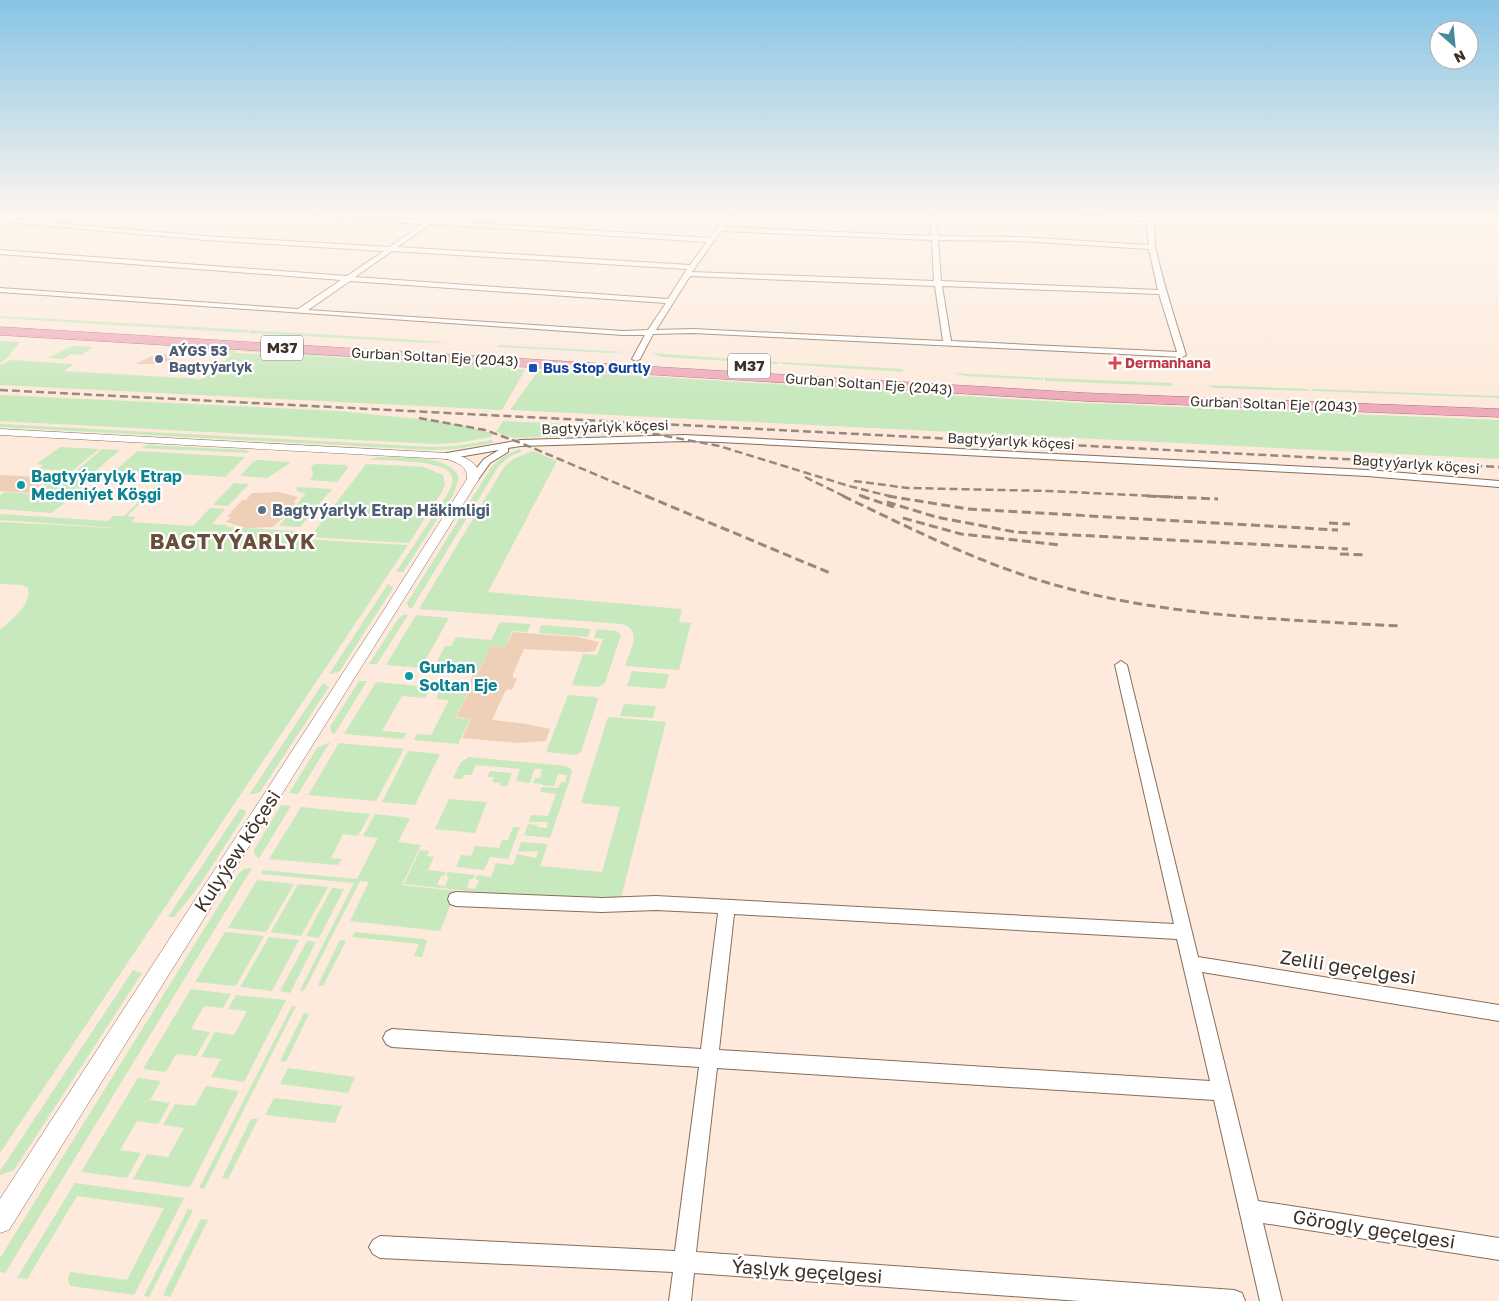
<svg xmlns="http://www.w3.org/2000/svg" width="1499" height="1301" viewBox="0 0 1499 1301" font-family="'Golos Text',sans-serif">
  <rect width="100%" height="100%" fill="#fdeadc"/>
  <!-- green -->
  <g fill="#c8e8bd">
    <path d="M0,316L249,330L246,333L0,318Z"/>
    <path d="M251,330L449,342L427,343L248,333Z"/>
    <path d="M0,341L20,342L6,359L0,363Z"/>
    <path d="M499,345L626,352L611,353L497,347Z"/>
    <path d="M72,346L93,347L82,355L71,354L63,359L48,358Z"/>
    <path d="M227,350L394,358L304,356L236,351L231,355L212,354Z"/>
    <path d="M234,353L392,360L499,366L525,370L502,410L0,385V365L11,360L74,364L64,371L202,379Z"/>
    <path d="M651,353L780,362L779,364L661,357Z"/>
    <path d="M782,362L903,369V372L782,364Z"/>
    <path d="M539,368L1058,399L1499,418L1058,400Z"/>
    <path d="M538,371H566L1059,402L1499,420V459L510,410Z"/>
    <path d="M954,373L1043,378V380L965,376Z"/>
    <path d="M1045,378L1172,383L1173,386L1051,381H1045Z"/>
    <path d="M1206,385L1308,389L1310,391L1215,388Z"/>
    <path d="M1311,389L1499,396V398L1313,391Z"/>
    <path d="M0,395L338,411L428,420L467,426L493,434L491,437L456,443L434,444L0,421Z"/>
    <path d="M503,421L588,425L633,433L515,438L496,432Z"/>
    <path d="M0,424L432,447L456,446L492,440L493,443L456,449L430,450L0,427Z"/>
    <path d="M148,445L246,450L249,452L248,453L141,448Z"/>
    <path d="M60,447L99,449L72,471L38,469L43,465L37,464Z"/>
    <path d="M102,449L120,450L93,473L75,472Z"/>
    <path d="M519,449L522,451L509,457L498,467L412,608H409L407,603L492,466L504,456Z"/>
    <path d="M137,451L245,457L225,477L181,474L177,477L156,476L159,473H113Z"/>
    <path d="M533,451L557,461L488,592L682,609L679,622L691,623L679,670L625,666C630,650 643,631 622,624L419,609L504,467L513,459Z"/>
    <path d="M378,457C399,458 452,454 459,478L453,495L403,572H396L447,495C450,489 454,483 452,476C446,459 386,461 369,460Z"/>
    <path d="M258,460L288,462L290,463L267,478L240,476L253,462Z"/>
    <path d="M315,464L347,465L348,468L337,482L310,480L313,475L311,466Z"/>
    <path d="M366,464L424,467L443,475L445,484L443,490L409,543L310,537Z"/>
    <path d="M56,475L93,478L52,513L0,509V496L4,492L33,494Z"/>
    <path d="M161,481H164L127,516L136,517L131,522L193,526L210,508L225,509L212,524L228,525L227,527L297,531L292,537L280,538L408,545L0,1153V630C11,620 32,605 28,588L22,585L0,584V522L132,529L0,520V514L108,521L113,516H124Z"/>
    <path d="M234,483L249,484L228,506L213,505Z"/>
    <path d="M298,487L332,489L313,511L292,510L306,493L298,492L296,489Z"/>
    <path d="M290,513L311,514L300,527L279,526Z"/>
    <path d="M388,584L393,588L339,672L329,674Z"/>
    <path d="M403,615H408L377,664H369L398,619Z"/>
    <path d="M416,615L449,618L421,668L386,665Z"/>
    <path d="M500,622L531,624L527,632L512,631L505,647L491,646L478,671L474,672L433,669L445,646H451L456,637L491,640Z"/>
    <path d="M541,625L591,629L588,637L539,633Z"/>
    <path d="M597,629L616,631L621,635L605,683L598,687L572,685L583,654L597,655L603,639L594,638Z"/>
    <path d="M632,671L669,674L665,689L627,686Z"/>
    <path d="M359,681H367L335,733H332L330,727Z"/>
    <path d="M376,682L431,687L425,698L402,696L382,731L406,733L403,739L344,734Z"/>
    <path d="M323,683L329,687L260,792L249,795Z"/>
    <path d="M441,687L469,690L455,718L470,719L458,744L414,740L417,734L431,735L449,700L436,699Z"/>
    <path d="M568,695L595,697L598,699L581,752L576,755L546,752Z"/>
    <path d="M624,704L656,706L653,718L620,716Z"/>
    <path d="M608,717L666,722L621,898H530L404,884L420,850L429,851L427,856L434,857L428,870L446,872L444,876H441L437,885L445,886L449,877L446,876L448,872L475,875L473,879H470L467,888L475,889L479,880L475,879L477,875L491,877L496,863L513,865L517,854L536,858L538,851L518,852L521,842L548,844L540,866L602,872L620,807L581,803Z"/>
    <path d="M330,742L298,794L289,793L317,748Z"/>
    <path d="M339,743L404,749L376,801L308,795Z"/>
    <path d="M408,751L440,754L415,805L382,802Z"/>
    <path d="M469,757L566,766L571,769L572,773L550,838L524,835L528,824L537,825V827L547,828L548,822H529L531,815L548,816L556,794L540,792L542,787L558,788L561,782H565L567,775L558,774L554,786L542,785V784L533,783L535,778H540L542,769H534L530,783L516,781L520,769L476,765L471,775H464L462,779L453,778L461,762Z"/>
    <path d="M490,771L512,773L507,786H500L501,783L492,782L494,777H487Z"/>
    <path d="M449,799L487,802L475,833L435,829Z"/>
    <path d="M281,805L291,806L259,858L254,854V850Z"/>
    <path d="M301,807L370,814L358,836L343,834L331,858L342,859L338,865L269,859Z"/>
    <path d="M240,809L245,810L246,813L199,886L174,917H168Z"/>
    <path d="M375,814L410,818L398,842L421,845L402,885L456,891L440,931L350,921L369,882L360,881L304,991L300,990L354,883L261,874L263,870L357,879L378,838L363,836Z"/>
    <path d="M513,827H520L508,859L490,857L484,870L456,867L461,855L471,856L475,846L499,848L502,840H508Z"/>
    <path d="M252,868L5,1273L0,1272V1258L239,873L244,869Z"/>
    <path d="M257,880L294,884L266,932L228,928Z"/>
    <path d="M298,884L328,887L301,936L271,932Z"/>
    <path d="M332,888L344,889L319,938L306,936Z"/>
    <path d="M225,932L264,936L236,986L195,982Z"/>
    <path d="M355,932L424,939L427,941L422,957L414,956L419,944L352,937Z"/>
    <path d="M269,937L299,940L272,991L240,987Z"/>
    <path d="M340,940L346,941L323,986L318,985Z"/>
    <path d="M307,941L316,942L290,993L280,991Z"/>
    <path d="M133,970L142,973L14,1170L0,1175V1171Z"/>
    <path d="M191,989L231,994L223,1008L204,1006L191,1029L210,1032L196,1056L176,1054L166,1072L143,1069Z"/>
    <path d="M236,995L286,1000L244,1082L211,1077L221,1059L201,1057L215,1032L234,1035L247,1011L228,1009Z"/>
    <path d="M292,1006H296L204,1189L199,1188Z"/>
    <path d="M304,1013L309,1014L286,1062L280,1061Z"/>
    <path d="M288,1068L355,1077L348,1093L280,1084Z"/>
    <path d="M138,1078L161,1081L150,1100L170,1103L158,1124L137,1121L120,1150L141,1153L127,1178L81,1172Z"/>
    <path d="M206,1086L239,1091L190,1187L133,1179L147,1154L168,1157L184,1128L163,1125L175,1104L195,1106Z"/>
    <path d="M274,1098L342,1106L335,1123L265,1115Z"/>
    <path d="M251,1119H258L228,1179L222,1178Z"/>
    <path d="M75,1183L184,1198L134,1295L71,1286L69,1284L68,1278L70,1272L127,1280L164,1208L77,1196L27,1279L17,1278Z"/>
    <path d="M188,1209L193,1210L149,1297L144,1296Z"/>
    <path d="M201,1219L208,1220L170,1297L163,1295Z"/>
  </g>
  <!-- building -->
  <g fill="#eecfb7">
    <path d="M165,354L182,355L159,364H135L152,356Z"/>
    <path d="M0,475L36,477L38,476H52L31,493L0,491Z"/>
    <path d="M278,492L298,497L293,503H296L288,513L273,527L246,528L226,522L231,517H227L242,500H246L252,493Z"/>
    <path d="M513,632L577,637L599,642L595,651L587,652L524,649L513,674V678H517L512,690L508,689L505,692L492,720L527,724L550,729L546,741L519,743L462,738L471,719L456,717L470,689H466L475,671L478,672L491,646L505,647Z"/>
  </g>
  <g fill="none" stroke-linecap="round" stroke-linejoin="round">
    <!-- minor casing -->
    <g stroke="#886d57" stroke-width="2">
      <g id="minor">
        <path d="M313,216L430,220L710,238L726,216H732L724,227L931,236L930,216H936L938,236L1020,237L1149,245L1146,221L1083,218L1080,216L1149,217C1157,222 1154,238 1155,246C1163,283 1175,319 1186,355L1182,357L693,333L653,334L640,359L636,361L632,359L645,335H623L0,292V288L298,309L341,280L0,254V250L347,276L384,251L205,240L6,222L5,221L8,219L205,236L389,247L423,224L316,218ZM431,224L707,242L690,265L397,247ZM721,231L932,240L934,281L692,272ZM938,240L1020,241L1149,249L1158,290L941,281ZM392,251L687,269L668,299L355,277ZM690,276L935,286L943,341L693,329L656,330ZM350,281L666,303L648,330L623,331L308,310ZM942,286L1159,294L1177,352L951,341Z"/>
        <path d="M685,435L1367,470L1499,481V487L1367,476L720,442L685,441L521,446L508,448V452L490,463L477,481L473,482L468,479L484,459L499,450L447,459L442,456L447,453L521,440Z"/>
        <path d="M1121,661L1127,665L1198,957L1499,1005V1021L1202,972L1258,1201L1499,1238V1260L1263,1223L1282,1301H1260L1214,1100L717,1068L696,1252L1234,1290L1242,1293L1245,1301H1080L694,1273L691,1301H669L673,1272L380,1258L373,1254L369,1247L373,1240L380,1236L675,1251L699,1067L392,1047L386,1044L383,1038L386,1032L392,1029L701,1049L718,913L656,910L602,912L456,906L450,904L448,899L450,894L456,892L602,898L656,896L1174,924L1115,665ZM734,914L1177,939L1210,1081L719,1050Z"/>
      </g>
    </g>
    <!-- tertiary casing -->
    <g stroke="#886d57" stroke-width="1">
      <g id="tertiary">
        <path d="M12,216H22L0,227V222Z"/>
        <path d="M0,429L447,453C462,456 480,460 479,479L9,1230L0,1233V1199L384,610L467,479C468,466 458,463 447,459L0,435Z"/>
      </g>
    </g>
    <!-- trunk casing -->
    <g stroke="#ad727c" stroke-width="1">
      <path id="trunk" d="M0,327L1085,393L1499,409V417L1085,401L0,335Z"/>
    </g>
    <!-- minor -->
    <use href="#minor" fill="#fff" fill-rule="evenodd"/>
    <!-- tertiary -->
    <use href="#tertiary" fill="#fff" fill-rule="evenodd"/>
    <!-- trunk -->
    <use href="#trunk" fill="#eeabbb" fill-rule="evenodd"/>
    <!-- rail-far1 -->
    <g stroke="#97887c" stroke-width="2.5" stroke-dasharray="8 4" stroke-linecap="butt">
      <path d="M0,390L1499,467"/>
      <path d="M419,418L485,430L521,443L649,497"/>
      <path d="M629,429L719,446L849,486L893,497"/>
      <path d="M805,477L846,497"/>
      <path d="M854,481L908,488L1049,491L1174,497"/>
      <path d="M859,495L865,497"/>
    </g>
    <!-- rail -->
    <g stroke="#97887c" stroke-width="3" stroke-dasharray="9 4.5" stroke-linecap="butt">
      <path d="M646,496L830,573"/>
      <path d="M843,496C918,532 993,570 1074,590C1180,617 1291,620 1400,626"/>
      <path d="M861,496L894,507"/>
      <path d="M888,496L968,509L1338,530"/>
      <path d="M1147,496L1218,499"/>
      <path d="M887,502L936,517L1015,532L1348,549"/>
      <path d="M903,518L961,534L1061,545"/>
      <path d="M1329,523L1350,524"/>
      <path d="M1340,554L1366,555"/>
    </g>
  </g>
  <!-- sky -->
  <linearGradient id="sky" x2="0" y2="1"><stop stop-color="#87c4e5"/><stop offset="0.54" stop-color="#fef6ef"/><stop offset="1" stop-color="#fef6ef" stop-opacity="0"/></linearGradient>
  <rect width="1499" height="398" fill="url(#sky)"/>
  <!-- markers -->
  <g fill="#5c6f8a" stroke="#fff" stroke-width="2">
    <circle cx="159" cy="359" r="5"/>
    <circle cx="262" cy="510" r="5"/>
  </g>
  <path fill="#e0444e" stroke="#fff" stroke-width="2" d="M1112.5 355.5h5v5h5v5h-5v5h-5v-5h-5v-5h5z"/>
  <rect fill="#1a4fb4" stroke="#fff" stroke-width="2" x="528" y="363" width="10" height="10" rx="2.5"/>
  <g fill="#0f9aa8" stroke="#fff" stroke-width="2">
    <circle cx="21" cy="485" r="5"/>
    <circle cx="409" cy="676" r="5"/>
  </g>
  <g text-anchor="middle" stroke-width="4.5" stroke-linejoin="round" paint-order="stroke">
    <!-- far-service labels -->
    <g font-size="14" font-weight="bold" fill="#4e5e75" stroke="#fff" text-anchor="start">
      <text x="169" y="356">AÝGS 53<tspan x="169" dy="16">Bagtyýarlyk</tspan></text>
    </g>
    <!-- far-street labels -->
    <g font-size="14" fill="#3c3027" stroke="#fff">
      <text transform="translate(435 357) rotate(3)" y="5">Gurban Soltan Eje (2043)</text>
      <text transform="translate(869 384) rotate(4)" y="5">Gurban Soltan Eje (2043)</text>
      <text transform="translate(1274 404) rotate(2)" y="5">Gurban Soltan Eje (2043)</text>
      <text transform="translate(605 427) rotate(-2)" y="5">Bagtyýarlyk köçesi</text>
      <text transform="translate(1011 441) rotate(3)" y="5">Bagtyýarlyk köçesi</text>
      <text transform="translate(1416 464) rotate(4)" y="5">Bagtyýarlyk köçesi</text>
    </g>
    <!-- far-health labels -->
    <g font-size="14" font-weight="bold" fill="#be3a42" stroke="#fff" text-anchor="start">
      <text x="1125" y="368">Dermanhana</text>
    </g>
    <!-- far-transit labels -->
    <g font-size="14" font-weight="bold" fill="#164399" stroke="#fff" text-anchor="start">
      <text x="543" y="373">Bus Stop Gurtly</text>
    </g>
    <!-- shield labels -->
    <g fill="#fff" stroke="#766e68" stroke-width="1">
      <rect x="261" y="335.5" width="42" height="25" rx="4"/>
      <rect x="728" y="353.5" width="42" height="25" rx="4"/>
    </g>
    <g font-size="15" font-weight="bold" fill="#3c3027">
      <text x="282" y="353">M37</text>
      <text x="749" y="371">M37</text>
    </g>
    <!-- culture labels -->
    <g font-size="16" font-weight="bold" fill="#0d838f" stroke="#fff" text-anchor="start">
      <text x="31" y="482">Bagtyýarylyk Etrap<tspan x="31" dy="18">Medeniýet Köşgi</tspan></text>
      <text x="419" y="673">Gurban<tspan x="419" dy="18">Soltan Eje</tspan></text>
    </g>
    <!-- service labels -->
    <g font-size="16" font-weight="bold" fill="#4e5e75" stroke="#fff" text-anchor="start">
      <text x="272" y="516">Bagtyýarlyk Etrap Häkimligi</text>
    </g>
    <!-- near-street labels -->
    <g font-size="19" fill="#3c3027" stroke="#fff">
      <text transform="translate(237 851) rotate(-57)" y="7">Kulyýew köçesi</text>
      <text transform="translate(1348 967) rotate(9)" y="7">Zelili geçelgesi</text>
      <text transform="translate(1374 1229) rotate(9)" y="7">Görogly geçelgesi</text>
      <text transform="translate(807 1271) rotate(4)" y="7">Ýaşlyk geçelgesi</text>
    </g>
    <!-- district labels -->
    <g font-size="21" font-weight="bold" letter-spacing="1" fill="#694f3a" stroke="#fff">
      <text x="233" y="549">BAGTYÝARLYK</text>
    </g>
  </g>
  <!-- north arrow -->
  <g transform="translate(1454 45) rotate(153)"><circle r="24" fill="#ffffff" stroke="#b1aca9"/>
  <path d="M0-4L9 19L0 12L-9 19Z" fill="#478a9a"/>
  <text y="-8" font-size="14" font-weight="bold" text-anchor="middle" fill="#3c3027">N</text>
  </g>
</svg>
